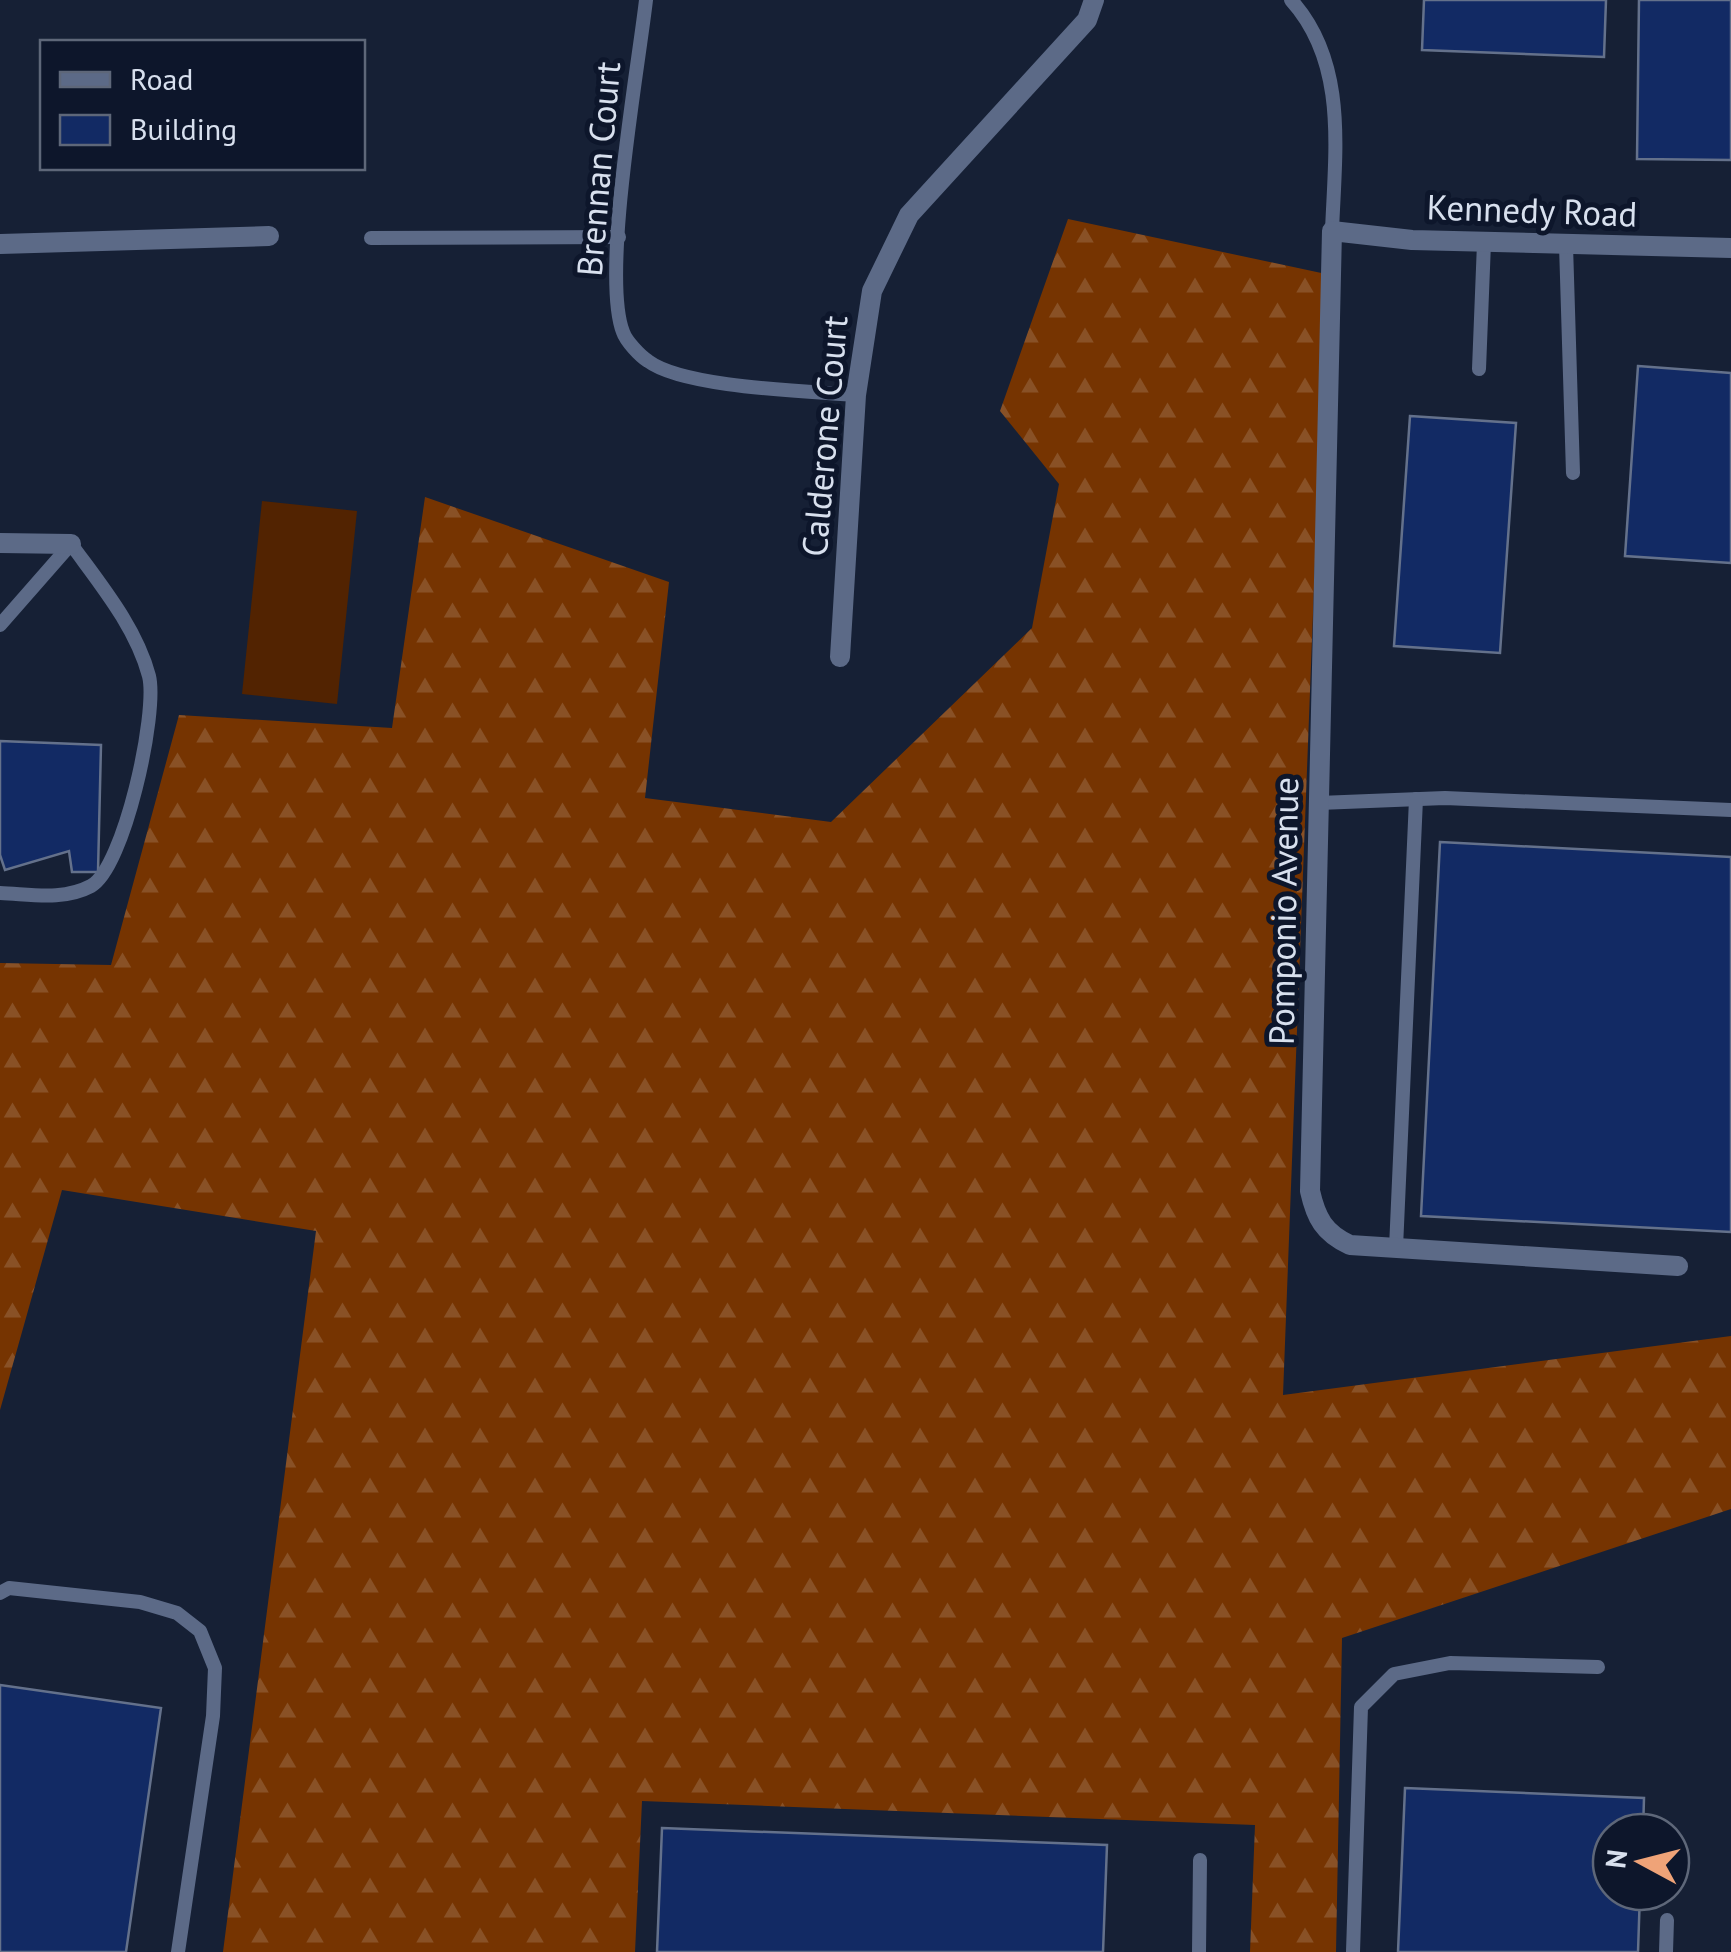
<svg xmlns="http://www.w3.org/2000/svg" width="1731" height="1952" viewBox="0 0 1731 1952" font-family="'PT Sans',sans-serif">
  <defs>
    <pattern id="forest-firs" width="22" height="20" patternUnits="userSpaceOnUse" patternTransform="scale(2.5)"><rect width="22" height="20" fill="#763401"/><path d="M5 1l3.5 6h-7zM16 11l3.5 6h-7z" fill="#895126"/></pattern>
  </defs>
  <rect width="100%" height="100%" fill="#162035"/>
  <!-- forest -->
  <path fill="url(#forest-firs)" d="M1068,219L1326,274L1283,1395L1731,1336V1509L1342,1638L1336,1952H1250L1255,1825L642,1801L635,1952H223L316,1231L62,1190L0,1410V963L111,965L179,715L392,728L425,497L669,582L645,798L831,822L1032,628L1059,484L1000,411Z"/>
  <!-- pitch -->
  <path fill="#522301" d="M262,501L357,511L337,704L242,694Z"/>
  <!-- building -->
  <g fill="#122a64" stroke="#64718b" stroke-width="2.5">
    <path d="M1424,0H1606L1604,57L1422,50Z"/>
    <path d="M1639,0H1731V160L1637,159Z"/>
    <path d="M1638,366L1731,373V563L1625,556Z"/>
    <path d="M1410,416L1516,423L1500,653L1394,646Z"/>
    <path d="M0,741L101,745L98,872H72L69,851L5,870L0,855Z"/>
    <path d="M1440,842L1731,857V1232L1421,1216Z"/>
    <path d="M0,1685L161,1708L126,1952H0Z"/>
    <path d="M1405,1788L1644,1798L1643,1832H1611V1892H1640L1638,1952H1398Z"/>
    <path d="M662,1828L1107,1845L1103,1952H657Z"/>
  </g>
  <g fill="none" stroke-linecap="round" stroke-linejoin="round">
    <!-- service -->
    <g stroke="#5c6a87" stroke-width="14">
      <path d="M646,0C638,70 601,275 623,332C626,341 640,356 648,361C684,388 808,391 856,395"/>
      <path d="M1291,0C1348,63 1335,151 1332,231"/>
      <path d="M371,238L619,237"/>
      <path d="M1566,245L1573,473"/>
      <path d="M1479,369L1484,243"/>
      <path d="M0,625L71,544C100,584 136,627 149,676C158,713 124,868 91,886C63,901 30,894 0,893"/>
      <path d="M1319,803L1445,798L1731,810"/>
      <path d="M1396,1248L1416,799"/>
      <path d="M0,1593L9,1588L140,1602L177,1613L200,1631L215,1668L213,1716L178,1952"/>
      <path d="M1199,1952L1200,1860"/>
      <path d="M1353,1952L1361,1707L1394,1674L1450,1663L1598,1667"/>
      <path d="M1666,1952L1667,1920"/>
    </g>
    <!-- minor -->
    <g stroke="#5c6a87" stroke-width="20">
      <path d="M0,244L269,236"/>
      <path d="M0,543L71,544"/>
      <path d="M840,657L856,395L872,291L909,215L1087,20L1094,0"/>
      <path d="M1678,1266L1350,1245C1324,1233 1316,1218 1310,1191L1332,231L1412,240L1731,248"/>
    </g>
  </g>
  <g text-anchor="middle" stroke-width="10" stroke-linejoin="round" paint-order="stroke">
    <!-- street labels -->
    <g font-size="35" fill="#d8e0ee" stroke="#0d162b">
      <text transform="translate(599 169) rotate(-85)" y="12">Brennan Court</text>
      <text transform="translate(1532 211) rotate(2)" y="12">Kennedy Road</text>
      <text transform="translate(825 436) rotate(-85)" y="12">Calderone Court</text>
      <text transform="translate(1284 911) rotate(-89)" y="12">Pomponio Avenue</text>
    </g>
  </g>
  <!-- legend -->
  <rect x="40" y="40" width="325" height="130" fill="#0d162b" stroke="#5e6779" stroke-width="2.5"/>
  <rect x="60" y="72" width="50" height="15" fill="#5c6a87" stroke="#5e6779" stroke-width="2.5"/>
  <text x="130" y="90" font-size="30" fill="#d8e0ee">Road</text>
  <rect x="60" y="115" width="50" height="30" fill="#122a64" stroke="#5e6779" stroke-width="2.5"/>
  <text x="130" y="140" font-size="30" fill="#d8e0ee">Building</text>
  <!-- north arrow -->
  <g transform="translate(1641 1862) rotate(277)"><circle r="48" fill="#0d162b" stroke="#5e6779" stroke-width="2.5"/>
  <path d="M0-8L18 38L0 25L-18 38Z" fill="#efa378"/>
  <text y="-15" font-size="28" font-weight="bold" text-anchor="middle" fill="#d8e0ee">N</text>
  </g>
</svg>
